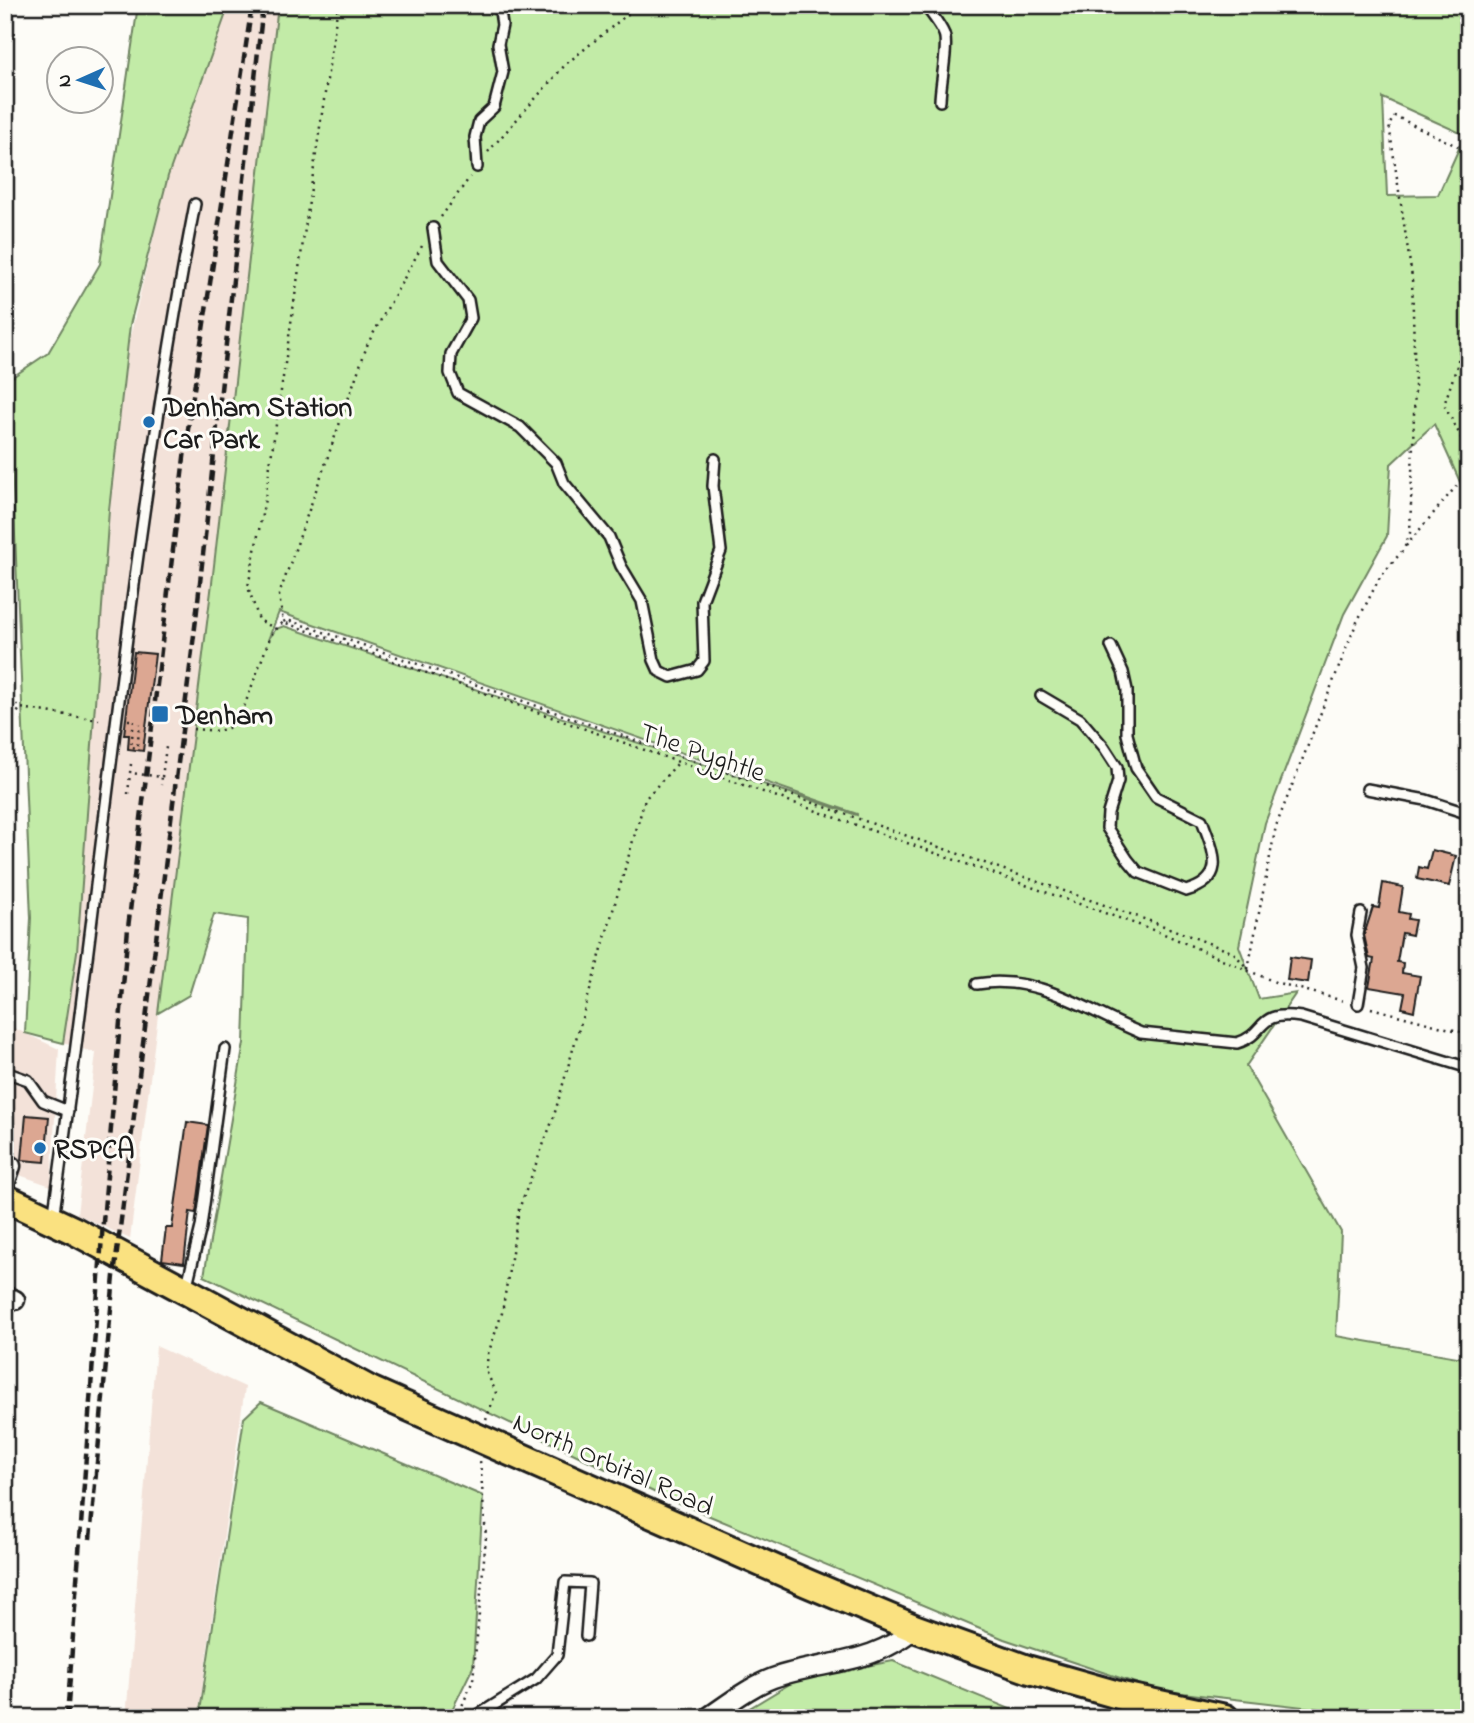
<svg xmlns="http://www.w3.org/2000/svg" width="1474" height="1723" viewBox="0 0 1474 1723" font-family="'Indie Flower',sans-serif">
  <rect width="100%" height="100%" fill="#fdfcf7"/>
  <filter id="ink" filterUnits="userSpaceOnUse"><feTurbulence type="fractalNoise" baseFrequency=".0143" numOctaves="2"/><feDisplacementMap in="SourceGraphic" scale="14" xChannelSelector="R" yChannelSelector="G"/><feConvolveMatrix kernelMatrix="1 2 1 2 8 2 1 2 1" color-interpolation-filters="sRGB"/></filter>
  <g filter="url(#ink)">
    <!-- built -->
    <g fill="#f3e2d9">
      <path d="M229,5H278L212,583L130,1239L77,1214L96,1053L63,1043L77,952L110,505L129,341L168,176Z"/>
      <path d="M5,1024L59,1049L51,1186L5,1170Z"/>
      <path d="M156,1346L245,1387L198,1718H126Z"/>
    </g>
    <!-- green -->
    <g fill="#c2eba7" stroke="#6f8462" stroke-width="2" fill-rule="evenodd">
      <path d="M138,5H229L168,176L130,325L109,510L77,952L63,1043L25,1033L31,918L12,463L11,378L48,353L100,264Z"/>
      <path d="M278,5H1469V488L1465,493L1434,424L1391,464L1387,536L1344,614L1265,823L1239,946L1259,999L1296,993L1246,1066L1341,1232L1336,1336L1469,1359V1718H1398L1156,1690L1004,1639L662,1496L204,1276L244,1043L248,919L214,914L189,995L158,1013L212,583ZM1383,98L1465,135L1438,195L1387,196ZM279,612L857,814V815L284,626L276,629L268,640Z"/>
      <path d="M261,1402L483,1496L473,1667L448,1718H199L244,1418Z"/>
      <path d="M893,1661L1032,1718H733L798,1679Z"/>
    </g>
    <!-- building -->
    <g fill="#dca792" stroke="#1c1c1c" stroke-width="2">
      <path d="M134,652L155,654L143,751L128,749L129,735H124Z"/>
      <path d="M1432,850L1456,856L1449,886L1417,879L1419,867L1427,869Z"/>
      <path d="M1383,883L1403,887L1399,912L1409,914L1408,919L1415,920L1412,935L1402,933L1397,962L1403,963L1402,973L1420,976L1414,1011L1402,1008L1405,993L1369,987L1374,959L1369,958L1364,935L1373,907L1379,908Z"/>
      <path d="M1290,957L1311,960L1308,983L1287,980Z"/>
      <path d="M26,1115L49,1117L45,1162L22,1160Z"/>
      <path d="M187,1122L208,1125L196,1213L190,1212L184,1263L162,1260L166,1228H172Z"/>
    </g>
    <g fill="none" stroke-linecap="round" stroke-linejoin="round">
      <!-- service casing -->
      <g stroke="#1c1c1c" stroke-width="14">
        <g id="service">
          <path d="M925,5C931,14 940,24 944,34C949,45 940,85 940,101"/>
          <path d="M477,167L475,137L479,121L494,107L503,72L498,44L502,25L499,5"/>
          <path d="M433,228L438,261L468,300L471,318L451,354L450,373L458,393L520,427L556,463L564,483L609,537L621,566L642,601L654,660L659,671L671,677L697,670L704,661L702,601L721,551L713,486L715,459"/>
          <path d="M1041,696L1080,719L1104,747L1117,767L1118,781L1108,813L1107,828L1128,860L1138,872L1186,891C1229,879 1213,851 1202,820L1156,797L1136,768L1127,734V690L1123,672L1111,646"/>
          <path d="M1367,789L1426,800L1469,814"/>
          <path d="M977,984C1039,974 1085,1010 1141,1033L1237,1043C1269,1033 1254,1010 1301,1017L1469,1068"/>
          <path d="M1358,1004L1364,968L1357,935L1361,913"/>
          <path d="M5,1072L28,1080L43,1101L68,1111"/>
          <path d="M53,1219C101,880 130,540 195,204"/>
          <path d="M186,1289L201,1227L225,1049"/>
          <path d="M473,1718L536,1679L557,1655L565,1582L590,1583L586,1636"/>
        </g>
      </g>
      <!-- minor casing -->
      <g stroke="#1c1c1c" stroke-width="23">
        <g id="minor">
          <path d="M5,1163L11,1166L5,1184"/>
          <path d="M5,1296L15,1300"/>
          <path d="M707,1718C728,1704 749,1687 773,1678C820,1661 876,1665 914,1628"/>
        </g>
      </g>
      <!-- primary casing -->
      <g stroke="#1c1c1c" stroke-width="32">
        <path id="primary" d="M5,1198L75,1231L372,1391L807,1583L914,1628L1030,1670L1122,1696L1225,1718"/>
      </g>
      <!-- path -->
      <g stroke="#1c1c1c" stroke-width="2.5" stroke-dasharray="2 5" stroke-linecap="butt">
        <path d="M488,152L566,64L639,5"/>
        <path d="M441,217L470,177"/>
        <path d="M422,246L368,343L279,595L283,622L287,620L369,647L1164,926L1234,953L1248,969"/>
        <path d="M1469,304L1457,366L1444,405L1469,452"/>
        <path d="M1406,546L1469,471"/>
        <path d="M276,629L259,620L248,587L265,499L338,5"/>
        <path d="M5,696L21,708L99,720"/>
        <path d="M128,720H134L131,747L137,748L140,724"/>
        <path d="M5,729L20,709"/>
        <path d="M193,729L218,731L228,728L241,715L271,635L283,622L1164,934L1275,982L1347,1002"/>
        <path d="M162,777L166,747"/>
        <path d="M128,794L130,773"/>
        <path d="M1248,969L1276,826L1356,624L1380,577L1404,549L1410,533L1415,385L1412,277L1389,125L1395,116L1469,152"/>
        <path d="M1371,1008L1469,1034"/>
        <path d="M486,1420L496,1392L486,1371L488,1354L502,1313L519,1209L553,1119L645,799L678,763"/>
        <path d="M457,1718L473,1680L486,1537L480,1460"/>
      </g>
      <!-- service -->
      <use href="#service" stroke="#fdfcf7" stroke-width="9"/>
      <!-- minor -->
      <use href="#minor" stroke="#fdfcf7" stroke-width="18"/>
      <!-- primary -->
      <use href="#primary" stroke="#fae180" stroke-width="26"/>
      <!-- rail -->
      <g stroke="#1c1c1c" stroke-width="4.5" stroke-dasharray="10 5" stroke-linecap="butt">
        <path d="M90,1539L114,1276L196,619L263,5"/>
        <path d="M67,1718L103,1222L128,928L185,449L252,5"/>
      </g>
      <!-- path-bridge -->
      <path stroke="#1c1c1c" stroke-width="2.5" stroke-dasharray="2 5" stroke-linecap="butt" d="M131,764L130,773L162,777L161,785"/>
    </g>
  </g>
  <!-- markers -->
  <g fill="#1f6fb2" stroke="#fdfcf7" stroke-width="2.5">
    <circle cx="149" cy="422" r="7"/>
    <rect x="151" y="705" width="18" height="18" rx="3.5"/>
    <circle cx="40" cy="1148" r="7"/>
  </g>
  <g text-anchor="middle" stroke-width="6" stroke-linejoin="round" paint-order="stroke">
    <!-- poi labels -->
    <g font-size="28" font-weight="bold" fill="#1c1c1c" stroke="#fdfcf7" text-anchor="start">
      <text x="163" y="416">Denham Station<tspan x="163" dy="32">Car Park</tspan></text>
      <text x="176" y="724">Denham</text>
      <text x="54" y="1158">RSPCA</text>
    </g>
    <!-- street labels -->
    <g font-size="28" fill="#1c1c1c" stroke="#fdfcf7">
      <text transform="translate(703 751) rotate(19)" y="10">The Pyghtle</text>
      <text transform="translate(614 1463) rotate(24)" y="10">North Orbital Road</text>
    </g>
  </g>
  <!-- margin -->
  <rect width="1474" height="1723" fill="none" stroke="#fdfcf7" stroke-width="28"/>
  <rect x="14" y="14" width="1446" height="1695" fill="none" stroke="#1c1c1c" stroke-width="2.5" filter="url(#ink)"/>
  <!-- north arrow -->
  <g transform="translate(80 80) rotate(267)"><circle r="33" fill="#fdfcf7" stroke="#a3a29f" stroke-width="2"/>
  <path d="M0-5L12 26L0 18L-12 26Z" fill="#1f6fb2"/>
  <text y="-10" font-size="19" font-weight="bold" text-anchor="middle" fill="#1c1c1c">N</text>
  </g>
</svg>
